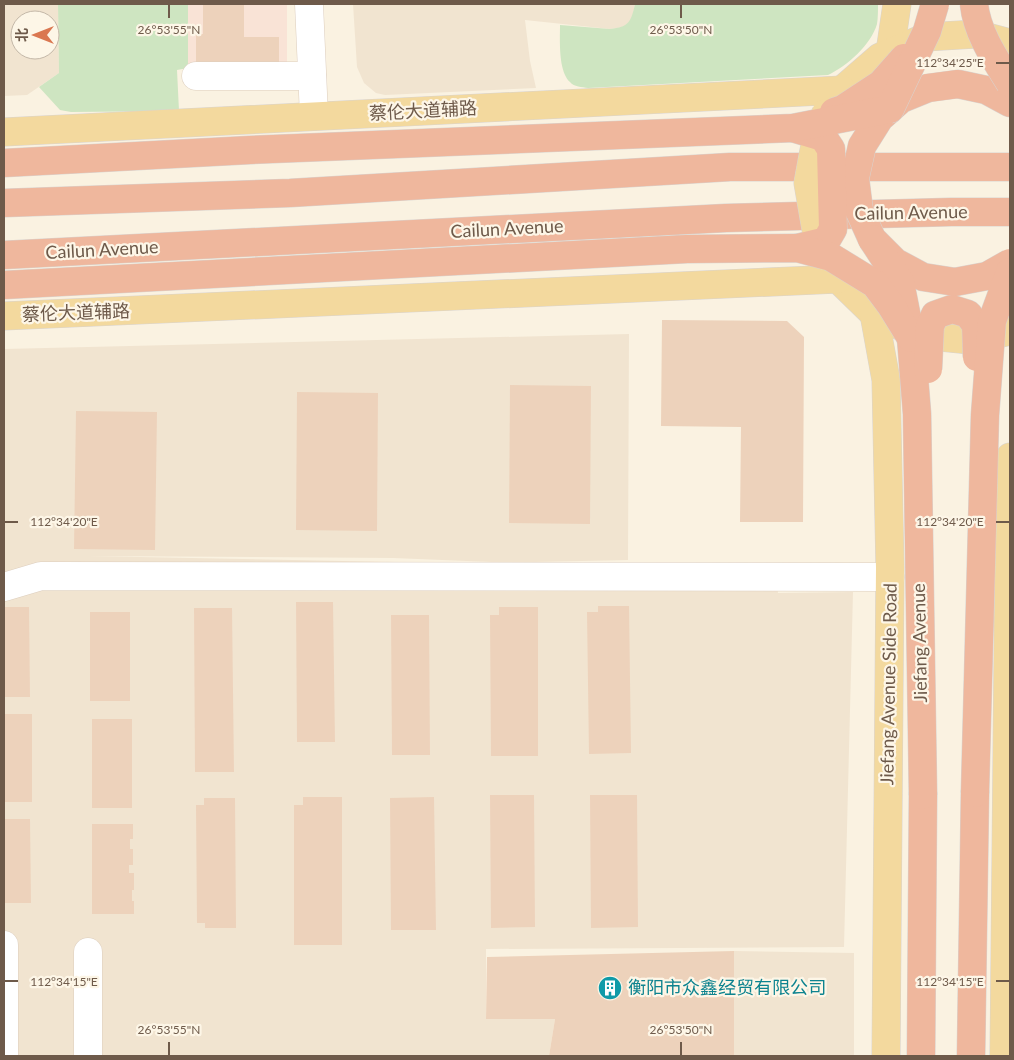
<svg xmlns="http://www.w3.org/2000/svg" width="1014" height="1060" viewBox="0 0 1014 1060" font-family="Lato,'Noto Sans SC',sans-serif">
  <rect width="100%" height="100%" fill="#faf2e1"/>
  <!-- residential -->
  <g fill="#f1e4d0" fill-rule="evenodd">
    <path d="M4,4H58L59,73L27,95L4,96ZM20,20H50V50H20Z"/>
    <path d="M353,4H635L632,20L625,26L618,28L610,29L525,20L530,61L536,88L385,95L376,93L364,83L357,67Z"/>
    <path d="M629,334L628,560L535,562L776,567L778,593L853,592L844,947L486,949V1018L555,1019L549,1056H4V349ZM88,556L393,558L492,562H394Z"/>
    <path d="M734,951L854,953V1056H734Z"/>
  </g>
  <!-- commercial -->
  <path fill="#f9e3d6" d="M188,4H287V65L188,68Z"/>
  <!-- green -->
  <g fill="#cee5c1">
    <path d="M58,4H188V68L177,70L179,111L71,112L60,110L39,87L59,73Z"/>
    <path d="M635,4H878C878,10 878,18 877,24C871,45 847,66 828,75L588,88C582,87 574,87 570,82C558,71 560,40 560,25L610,29C629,27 631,22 635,4Z"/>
  </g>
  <!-- building -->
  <g fill="#edd2bb">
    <path d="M203,4H244V37H279V62H196V34H203Z"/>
    <path d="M662,320L787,321L804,337L803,522H740L741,427L661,426Z"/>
    <path d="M510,385L591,386L590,524L509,523Z"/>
    <path d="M297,392L378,393L377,531L296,530Z"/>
    <path d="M76,411L157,412L155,550L74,549Z"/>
    <path d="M296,602H333L335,742H297Z"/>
    <path d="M598,606H629L631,753L589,754L587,612H598Z"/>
    <path d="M4,607H29L30,697H4Z"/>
    <path d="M499,607H538V756H491L490,615H499Z"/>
    <path d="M194,608H232L234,772H195Z"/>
    <rect x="90" y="612" width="40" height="89"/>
    <path d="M391,615H429L430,755H392Z"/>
    <rect x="4" y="714" width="28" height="88"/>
    <rect x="92" y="719" width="40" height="89"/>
    <path d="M490,795H534L535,927L491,928Z"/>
    <path d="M590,795H637L638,927L591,928Z"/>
    <path d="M303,797H342V945H294V805H303Z"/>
    <path d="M434,797L436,930H391L390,798Z"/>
    <path d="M204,798H235L236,928H205V923H197L196,805H204Z"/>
    <path d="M4,819H30L31,903H4Z"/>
    <path d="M92,824H133V839H130V849H133V865H129V873H134V890H132V901H134V914H92Z"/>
    <path d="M734,951V1056H549L555,1019H486L487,957Z"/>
  </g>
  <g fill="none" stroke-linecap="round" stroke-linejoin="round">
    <!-- minor casing -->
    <g stroke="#ddcebe" stroke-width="29">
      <g id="minor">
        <path d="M309,4L314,116"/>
        <path d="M196,76H312"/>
        <path d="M4,587L41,576L890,577"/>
        <path d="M4,1056V945"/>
        <path d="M88,1056V952"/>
      </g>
    </g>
    <!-- major casing -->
    <g stroke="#d9d4d0" stroke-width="29">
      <g id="major">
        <path d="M890,52L897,4"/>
        <path d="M832,104L842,90L880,57L926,37L976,34L1010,43"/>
        <path d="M4,132L842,90"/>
        <path d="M829,262L838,279L874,314L920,335L970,340L1010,331"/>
        <path d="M874,314L886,380L890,568L886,1056"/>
        <path d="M4,316L838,279"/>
        <path d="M1004,1056L1010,457"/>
      </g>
    </g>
    <!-- highway casing -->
    <g stroke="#d9d4d0" stroke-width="29">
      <g id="highway">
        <path d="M882,116L901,99L928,88L958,84L986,90L1010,103"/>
        <path d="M4,203L290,193L730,167H1010"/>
        <path d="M4,255L726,218L951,212H1010"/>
        <path d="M921,1056L923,795"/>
        <path d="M971,1056L975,793"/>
      </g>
    </g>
    <!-- minor -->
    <use href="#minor" stroke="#fff" stroke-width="28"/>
    <!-- major -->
    <use href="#major" stroke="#f3d99e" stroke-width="28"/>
    <!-- highway -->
    <use href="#highway" stroke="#efb79d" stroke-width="28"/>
    <!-- major-bridge casing -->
    <g stroke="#d9d4d0" stroke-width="29" stroke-linecap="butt">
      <path id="major-bridge" d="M826,256L817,235L808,183L817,134L826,113"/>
    </g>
    <!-- highway-bridge casing -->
    <g stroke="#d9d4d0" stroke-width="29" stroke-linecap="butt">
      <g id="highway-bridge">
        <path d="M974,4C977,33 995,59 1010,83"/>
        <path d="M834,112L843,109L881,84L904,58"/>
        <path d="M879,119L862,146L855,178L859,210L872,239L895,262L923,277L955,282L987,276L1010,263"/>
        <path d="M793,128L823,137L831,149L833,229L826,241L797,248"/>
        <path d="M4,163L250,150L793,128L890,109L927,31L935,4"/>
        <path d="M872,239L900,282L911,338L917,414L923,795"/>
        <path d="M4,285L687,249L797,248L831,257L875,284L890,304L911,338"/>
        <path d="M928,369L930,326L935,315L952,309L968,314L976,325L977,357"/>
        <path d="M975,793L985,415L992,321L1010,272"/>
      </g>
    </g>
    <!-- major-bridge -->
    <use href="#major-bridge" stroke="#f3d99e" stroke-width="28"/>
    <!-- highway-bridge -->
    <use href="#highway-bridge" stroke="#efb79d" stroke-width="28"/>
  </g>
  <!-- ticks -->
  <path fill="none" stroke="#6e5a4a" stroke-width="2" d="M169,5V18M681,5V18M996,63H1009M5,522H18M996,522H1009M5,981H18M996,981H1009M169,1042V1055M681,1042V1055"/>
  <!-- icons -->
  <defs>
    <g id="building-disc" transform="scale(1.25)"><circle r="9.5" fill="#0f9aa8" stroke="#fdf6e7"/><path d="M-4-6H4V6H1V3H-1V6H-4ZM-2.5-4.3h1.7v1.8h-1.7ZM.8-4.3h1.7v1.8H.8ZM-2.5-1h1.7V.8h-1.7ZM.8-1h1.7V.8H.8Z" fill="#fff"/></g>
  </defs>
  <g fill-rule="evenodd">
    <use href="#building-disc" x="610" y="988"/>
  </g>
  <g text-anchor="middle" stroke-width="4.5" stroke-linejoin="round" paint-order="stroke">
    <!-- street labels -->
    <g font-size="18" fill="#6e5a4a" stroke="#fdf6e7">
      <text transform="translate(423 111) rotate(-3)" y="6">蔡伦大道辅路</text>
      <text transform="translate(911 213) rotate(-1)" y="6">Cailun Avenue</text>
      <text transform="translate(507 229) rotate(-3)" y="6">Cailun Avenue</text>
      <text transform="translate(102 250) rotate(-3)" y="6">Cailun Avenue</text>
      <text transform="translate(76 313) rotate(-2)" y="6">蔡伦大道辅路</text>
      <text transform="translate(920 643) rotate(-91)" y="6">Jiefang Avenue</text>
      <text transform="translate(889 684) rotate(-89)" y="6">Jiefang Avenue Side Road</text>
    </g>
    <!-- culture labels -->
    <g font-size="18" fill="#0d838f" stroke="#fdf6e7" text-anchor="start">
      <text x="628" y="994">衡阳市众鑫经贸有限公司</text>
    </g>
  </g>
  <g font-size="12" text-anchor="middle" fill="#6e5a4a" stroke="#fdf6e7" stroke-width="4.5" stroke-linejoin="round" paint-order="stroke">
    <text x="169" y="34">26°53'55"N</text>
    <text x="681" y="34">26°53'50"N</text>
    <text x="950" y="67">112°34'25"E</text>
    <text x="950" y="526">112°34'20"E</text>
    <text x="64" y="526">112°34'20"E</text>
    <text x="950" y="986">112°34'15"E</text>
    <text x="64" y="986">112°34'15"E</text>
    <text x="169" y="1034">26°53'55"N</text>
    <text x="681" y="1034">26°53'50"N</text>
  </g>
  <!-- border -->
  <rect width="1014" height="1060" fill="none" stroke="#6e5a4a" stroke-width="10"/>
  <!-- north arrow -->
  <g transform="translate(35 35) rotate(270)"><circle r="24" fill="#fdf6e7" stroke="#c4b8a8"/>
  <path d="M0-4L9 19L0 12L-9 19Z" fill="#da7750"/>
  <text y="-8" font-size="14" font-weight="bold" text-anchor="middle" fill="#6e5a4a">北</text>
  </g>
</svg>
